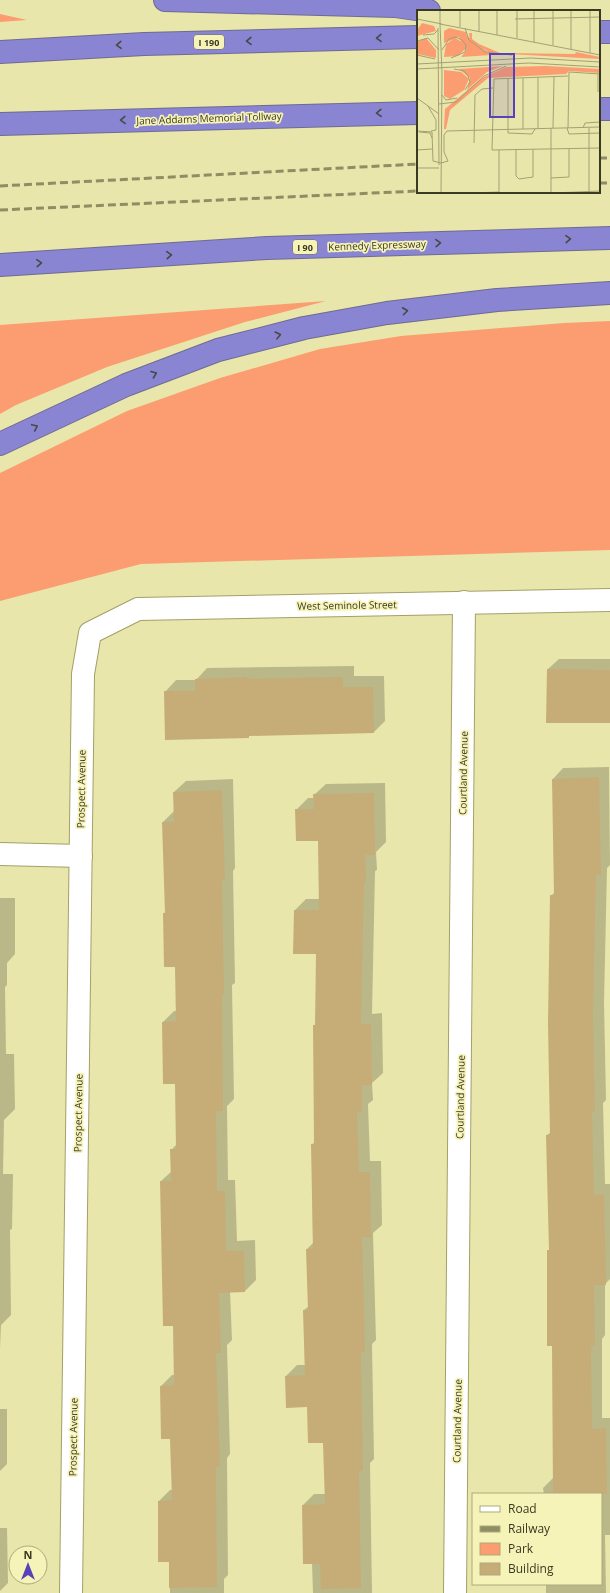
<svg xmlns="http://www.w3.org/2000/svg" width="610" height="1593" font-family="'Open Sans',sans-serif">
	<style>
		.green { fill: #fb9d71 }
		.shadow { fill: #0003 }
		.building { fill: #c6ad78 }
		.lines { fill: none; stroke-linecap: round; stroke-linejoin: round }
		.minor-casing { stroke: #a3a068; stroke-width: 24 }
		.highway-casing { stroke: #6e6a94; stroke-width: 24 }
		.minor { stroke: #fff; stroke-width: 22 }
		.highway { stroke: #8a85d2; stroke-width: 22 }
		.rail { stroke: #8f8d64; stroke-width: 3; stroke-dasharray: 8 4; stroke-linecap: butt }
		.oneway { stroke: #4a4844 }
		.labels { text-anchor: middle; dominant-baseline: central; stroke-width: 3.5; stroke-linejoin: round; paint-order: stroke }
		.shield { fill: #f6f3b8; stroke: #72714e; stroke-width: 1 }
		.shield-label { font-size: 9px; font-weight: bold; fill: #3a3921 }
		.street-label { font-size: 10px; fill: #3a3921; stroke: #f6f3b8 }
		.inset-road { fill: none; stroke: #a3a174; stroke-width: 1 }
		.view { fill: #5842ba; fill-opacity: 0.15; stroke: #5842ba; stroke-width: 2 }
		.inset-edge { fill: none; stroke: #3a3921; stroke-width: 2 }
	</style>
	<rect width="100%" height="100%" fill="#e9e6ab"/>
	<!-- green -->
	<g class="green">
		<path d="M0,14L27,20L0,22Z"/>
		<path d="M326,301L245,322L107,367L16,405L0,414V325Z"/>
		<path d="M610,321V550L141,564L0,601V473L127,411L220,378L320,349L401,336L564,323Z"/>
	</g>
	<!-- shadow -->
	<g class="shadow">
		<path d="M559,659H610V722L548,669Z"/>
		<path d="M354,666V676H384L385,721L374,732L250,735L248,737L165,692L176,680H196L207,668Z"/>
		<path d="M609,767L610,865L607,868L604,1002L606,1100L603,1103L605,1184H610V1279L605,1284V1335L602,1339V1418H610V1535H605L606,1593H546V1584H601V1494H544L543,1488L554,1477L553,1345L548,1251L550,1249L547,1135L551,1132V896L555,892L553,779L563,768Z"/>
		<path d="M233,779L235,868L233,871L235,983L232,985L234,1099L227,1106L228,1180H235L237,1241L255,1240L256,1280L245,1291H230L232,1340L227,1345L230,1454L227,1458L228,1575L224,1579V1593H170V1561L159,1501L170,1490H173L171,1438L161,1386L172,1375H175L174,1325L161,1181L172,1171L171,1150L177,1144L176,1083L163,1022L174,1011H177L176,966L164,913L166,912L163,822L174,811V792L186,781Z"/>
		<path d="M385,783L386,842L376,852L377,870L375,871L372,1014L382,1013L383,1073L372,1083L373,1100L368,1104L370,1161H381L382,1225L373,1233L376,1340L372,1344L374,1459L370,1463L372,1593H313L312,1563L303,1505L314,1494H326L324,1442L308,1406L286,1376L297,1365H305L304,1310L309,1306L307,1249L313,1243L312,1145L315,1141L314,1026L316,1023L317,953L295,910L306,899H320L319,840L296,810L308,798H315L314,795L326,784Z"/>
		<path d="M0,898H15V954L7,963V985L5,987L6,1054H14L15,1109L4,1120L3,1174H13L12,1229L10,1230L11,1315L1,1325L0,1349Z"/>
		<path d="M0,1409H7V1464L0,1471Z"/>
		<path d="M0,1528H7L8,1583L0,1591Z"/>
	</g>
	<!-- building -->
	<g class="building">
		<path d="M547,669L610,670V723H546Z"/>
		<path d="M247,677V679L343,677V687H373L374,733L249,736V738L165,740L164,691H195V679Z"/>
		<path d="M599,777L601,875H596L593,1014L595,1112H592L594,1195L604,1194L606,1285H594L595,1346H591L592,1429L606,1428L607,1494H553L552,1346H547V1250H549L546,1135H550L548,1023L550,895H554L552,779Z"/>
		<path d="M222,790L225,880H222L224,995H222L223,1111H216L217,1191H225L226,1251H244L245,1292L219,1293L221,1353H216L220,1466L216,1467L217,1587L169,1588V1562H158V1501L172,1500L170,1439H161L160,1386L174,1385L173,1326H163L160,1181H171L170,1149H176L175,1084H163L162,1022L176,1021L175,967H164L163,913H165L162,822H174L173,792Z"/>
		<path d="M374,793L375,855H365L366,882H364L361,1024H371L372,1085H362V1112H357L359,1172H370L371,1237H362L365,1352H361L363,1471H359L361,1588L321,1589L320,1564H303L302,1505L325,1504L323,1443H308L307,1407L286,1408L285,1376L305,1375L303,1310H308L306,1249H313L311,1144H314L313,1025H315L316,954H293L294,910H319L318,841H296L295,809H314L313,794Z"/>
	</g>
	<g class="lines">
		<!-- minor casing -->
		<g class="minor-casing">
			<g id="minor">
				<path d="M0,854L81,856"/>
				<path d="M71,1593L83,674L90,633L138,609L610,600"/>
				<path d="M455,1593L464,602"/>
			</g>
		</g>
		<!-- highway casing -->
		<g class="highway-casing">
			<g id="highway">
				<path d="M165,0L395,6L429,11"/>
				<path d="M599,32H610"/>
				<path d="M0,52L144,44L418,37"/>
				<path d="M599,109H610"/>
				<path d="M0,124L418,113"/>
				<path d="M0,265L267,248L610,238"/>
				<path d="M0,444L126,385L218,350L304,328L387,313L497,300L610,293"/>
			</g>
		</g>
		<!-- minor -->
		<use href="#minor" class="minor"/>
		<!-- highway -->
		<use href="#highway" class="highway"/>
		<!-- rail -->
		<g class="rail">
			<path d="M599,158H610"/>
			<path d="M599,183H610"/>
			<path d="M0,186L418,164"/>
			<path d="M0,210L418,191"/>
		</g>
	</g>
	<!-- one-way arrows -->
	<defs><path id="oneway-chevron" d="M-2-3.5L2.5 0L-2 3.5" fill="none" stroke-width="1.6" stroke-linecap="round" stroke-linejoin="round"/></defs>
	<g class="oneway">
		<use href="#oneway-chevron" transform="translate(379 38) rotate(179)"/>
		<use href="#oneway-chevron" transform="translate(249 41) rotate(179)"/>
		<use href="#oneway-chevron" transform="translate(119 45) rotate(177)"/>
		<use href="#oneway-chevron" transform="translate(379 113) rotate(178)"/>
		<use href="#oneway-chevron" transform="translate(123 120) rotate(178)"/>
		<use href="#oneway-chevron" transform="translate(568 239) rotate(-2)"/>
		<use href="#oneway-chevron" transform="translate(438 243) rotate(-2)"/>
		<use href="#oneway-chevron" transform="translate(169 255) rotate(-4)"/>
		<use href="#oneway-chevron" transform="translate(39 263) rotate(-4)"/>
		<use href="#oneway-chevron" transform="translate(405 311) rotate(-7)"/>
		<use href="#oneway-chevron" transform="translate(278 335) rotate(-14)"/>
		<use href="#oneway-chevron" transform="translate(154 374) rotate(-21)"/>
		<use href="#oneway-chevron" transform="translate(35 427) rotate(-25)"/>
	</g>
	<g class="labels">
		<!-- shield labels -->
		<g class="shield">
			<rect x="194" y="35" width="30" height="14" rx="3"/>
			<rect x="293" y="240" width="24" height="14" rx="3"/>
		</g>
		<g class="shield-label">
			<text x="209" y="42">I 190</text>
			<text x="305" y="247">I 90</text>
		</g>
		<!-- street labels -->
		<g class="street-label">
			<text transform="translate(209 118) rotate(-2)">Jane Addams Memorial Tollway</text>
			<text transform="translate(377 245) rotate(-2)">Kennedy Expressway</text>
			<text transform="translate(347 605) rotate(-1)">West Seminole Street</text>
			<text transform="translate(463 773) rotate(-89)">Courtland Avenue</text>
			<text transform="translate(81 789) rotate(-89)">Prospect Avenue</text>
			<text transform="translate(460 1097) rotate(-89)">Courtland Avenue</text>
			<text transform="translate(78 1113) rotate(-89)">Prospect Avenue</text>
			<text transform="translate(457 1421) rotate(-89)">Courtland Avenue</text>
			<text transform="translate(73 1437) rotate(-89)">Prospect Avenue</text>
		</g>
	</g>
	<!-- overview -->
	<g transform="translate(417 10)">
		<rect width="183" height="183" fill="#e9e6ab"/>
		<path d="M5,13L17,16L19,21L0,26V20ZM32,18L49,22L50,26L74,45L44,47L49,41L42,27L27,33V21ZM52,23H55V29L62,34L83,43L158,44L159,42L183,47V49L73,43L53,30ZM9,28L19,40V48L0,44V32ZM38,28L47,33L48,39L41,46L27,47L29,34ZM86,56L70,62L50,80L53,68L42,59ZM129,56L183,59V63L152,61L149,64L71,68L33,100L29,119H27L28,99L65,68L89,57ZM27,60L44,62L52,69L47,80L33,89L27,86Z" fill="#fb9d71"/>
		<path class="inset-road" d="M0,9L25,14M98,9L183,7M23,13V0M23,14L25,63L24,183M23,14L183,45M43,17V0M21,18L22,155M48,18L52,30L68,42L95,45M62,22V0M6,25L17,24L21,20M80,25V0M100,28V0M0,31L11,28L22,40M117,32V0M136,35V0M154,39V0M25,40L32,29L38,27L45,30L49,35L48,42L34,48M173,43V0M0,45L18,49M0,54L114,48L183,52M0,59L112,53L183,57M37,59L47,61L51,66L53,72L48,80M151,66L77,69L75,140L183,138M91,68V123L115,124L118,119M181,82V64M25,85L29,90L40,88M0,88L22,104M22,94L39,92L67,66L89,56M11,96L19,110V120L14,121M134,118V183M136,118L137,67M150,118L152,124L183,123M151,118L152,62L183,64M166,118L168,113L183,112M106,119V68M121,119V67M0,121L15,122L16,151L24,153L31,151L27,142V125L30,121L183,117M2,122L13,123L15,128M57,133L58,85L65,79L76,78M99,139V166L102,169L116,167V139M0,140L15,139M0,158H22M134,168L152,167V138M54,183L82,182M82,183V140M136,183L183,181M172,183V118"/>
		<path class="view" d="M73,44H97V107H73Z"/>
		<rect width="183" height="183" class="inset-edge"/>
	</g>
	<!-- legend -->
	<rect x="472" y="1493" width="130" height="92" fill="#f6f3b8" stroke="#aba97c"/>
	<rect x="480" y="1506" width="20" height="6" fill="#ffffff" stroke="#aba97c"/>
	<text x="508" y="1513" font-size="12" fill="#3a3921">Road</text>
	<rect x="480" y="1526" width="20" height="6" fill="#8f8d64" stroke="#aba97c"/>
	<text x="508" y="1533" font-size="12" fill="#3a3921">Railway</text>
	<rect x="480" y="1543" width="20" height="12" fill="#fb9d71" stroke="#aba97c"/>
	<text x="508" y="1553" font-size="12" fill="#3a3921">Park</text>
	<rect x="480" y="1563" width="20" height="12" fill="#c6ad78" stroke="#aba97c"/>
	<text x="508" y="1573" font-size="12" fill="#3a3921">Building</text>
	<!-- north arrow -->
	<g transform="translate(28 1565)"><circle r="19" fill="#f6f3b8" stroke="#aba97c"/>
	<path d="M0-3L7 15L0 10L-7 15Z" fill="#5842ba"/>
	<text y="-6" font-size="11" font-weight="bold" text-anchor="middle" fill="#3a3921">N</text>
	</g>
</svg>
